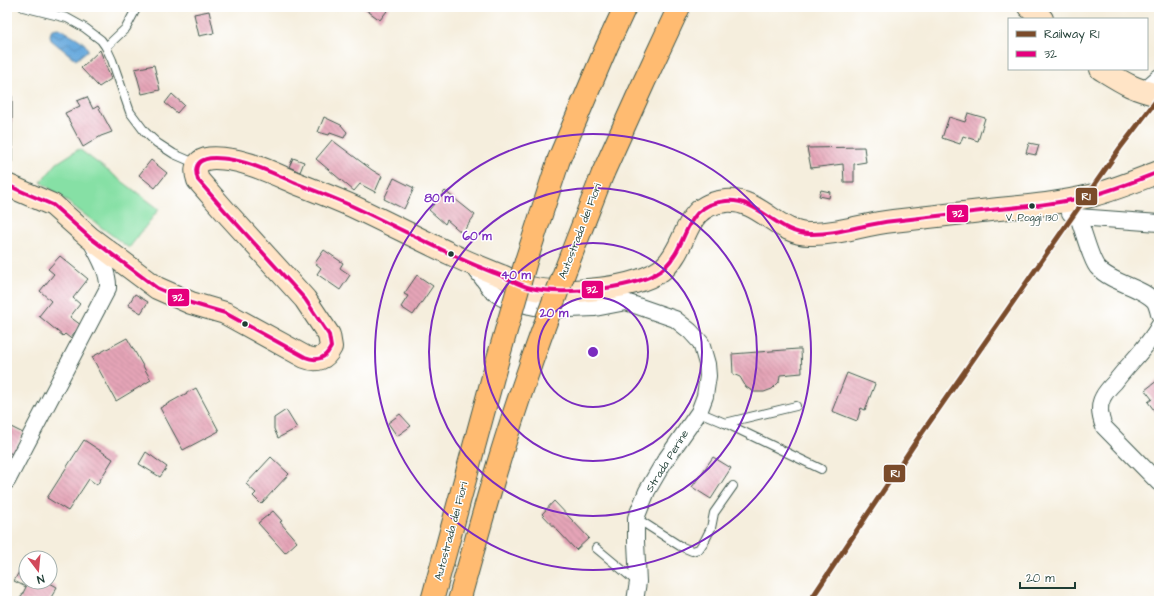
<svg xmlns="http://www.w3.org/2000/svg" width="1166" height="608" font-family="'Architects Daughter',sans-serif">
	<style>
		.pitch { fill: #86e0a5; stroke: #528e6c }
		.water { fill: url(#water-waves); stroke: #457489 }
		.building { fill: url(#building-back-hatch) }
		.lines { fill: none; stroke-linecap: round; stroke-linejoin: round }
		.lane-casing { stroke: #3f584d; stroke-width: 10 }
		.street-casing { stroke: #3f584d; stroke-width: 18 }
		.secondary-casing { stroke: #3f584d; stroke-width: 24 }
		.highway-casing { stroke: #3f584d; stroke-width: 24 }
		.lane { stroke: #fff; stroke-width: 8 }
		.street { stroke: #fff; stroke-width: 16 }
		.secondary { stroke: #ffe4c6; stroke-width: 22 }
		.highway { stroke: #ffbb71; stroke-width: 22 }
		.highway-bridge-casing { stroke: #3f584d; stroke-width: 24; stroke-linecap: butt }
		.highway-bridge { stroke: #ffbb71; stroke-width: 22 }
		.bus-1-casing { stroke: #fff; stroke-width: 7 }
		.bus-1 { stroke: #e5007d; stroke-width: 4 }
		.rail-1-casing { stroke: #fff; stroke-width: 8 }
		.rail-1 { stroke: #7a4b2a; stroke-width: 5 }
		.ring { fill: none; stroke: #7b2cbf; stroke-width: 2 }
		.bus-dot { fill: #1f3d34; stroke: #fff; stroke-width: 1.5 }
		.labels { text-anchor: middle; dominant-baseline: central; stroke-width: 3; stroke-linejoin: round; paint-order: stroke }
		.bus-label { font-size: 10px; fill: #1f3d34; stroke: #fff }
		.street-label { font-size: 11px; fill: #1f3d34; stroke: #fff }
		.centre { fill: #7b2cbf; stroke: #fff; stroke-width: 2 }
		.ring-label { font-size: 12px; text-anchor: middle; font-weight: bold; fill: #7b2cbf; stroke: #fff; stroke-width: 3; stroke-linejoin: round; paint-order: stroke }
		.line-badge { stroke: #fff; stroke-width: 1.5 }
		.badge-label { font-size: 11px; text-anchor: middle; font-weight: bold; fill: #fff }
	</style>
	<defs>
		<pattern id="water-waves" width="16" height="10" patternUnits="userSpaceOnUse"><rect width="16" height="10" fill="#6babde"/><path d="M0 5q4-4 8 0t8 0" fill="none" stroke="#578cb5"/></pattern>
		<pattern id="building-back-hatch" width="6" height="6" patternUnits="userSpaceOnUse"><rect width="6" height="6" fill="#e5a4b7"/><path d="M-1 5l2 2M0 0l6 6M5-1l2 2" fill="none" stroke="#b98796"/></pattern>
	</defs>
	<rect width="100%" height="100%" fill="#fff"/>
	<filter id="ink" filterUnits="userSpaceOnUse"><feTurbulence type="fractalNoise" baseFrequency=".025" numOctaves="2"/><feDisplacementMap in="SourceGraphic" scale="8" xChannelSelector="R" yChannelSelector="G"/><feConvolveMatrix kernelMatrix="1 2 1 2 8 2 1 2 1" color-interpolation-filters="sRGB"/></filter>
	<filter id="wash" filterUnits="userSpaceOnUse"><feTurbulence type="fractalNoise" baseFrequency=".012" numOctaves="4" result="noise"/><feDisplacementMap in="SourceGraphic" scale="16" xChannelSelector="R" yChannelSelector="G"/><feGaussianBlur stdDeviation="0.9" result="paint"/><feColorMatrix in="noise" values="0 0 0 0 0 0 0 0 0 0 0 0 0 0 0 0 0 1.4 0 .05"/><feComposite in="paint" operator="in"/></filter>
	<g filter="url(#wash)">
		<rect width="100%" height="100%" fill="#f5eedd"/>
		<!-- pitch -->
		<path class="pitch" d="M79,149L159,209L129,248L41,182L57,163Z"/>
		<!-- water -->
		<path class="water" d="M58,28C67,33 86,40 88,50L76,60L51,40L50,35L52,29Z"/>
		<g id="blocks">
			<!-- building -->
			<g class="building">
				<path d="M362,7H390L380,20Z"/>
				<path d="M209,11L214,33L199,36L194,14Z"/>
				<path d="M100,50L111,79L99,87L81,68Z"/>
				<path d="M154,65L160,90L142,94L135,69Z"/>
				<path d="M172,94L184,105L177,113L165,103Z"/>
				<path d="M12,96V162H7V97Z"/>
				<path d="M87,97L93,109L98,106L112,132L101,136L83,147L65,113L80,106L77,101Z"/>
				<path d="M968,113L985,118L978,141L963,136L960,144L942,138L949,117L965,122Z"/>
				<path d="M324,117L341,125L347,132L344,138L330,133L329,135L318,132Z"/>
				<path d="M332,140L372,170L382,176L375,192L360,184L354,191L316,159Z"/>
				<path d="M1029,143L1039,145L1036,155L1026,153Z"/>
				<path d="M864,147L866,162L854,164V182H844L843,164L811,168L807,148Z"/>
				<path d="M293,158L304,162L300,172L289,167Z"/>
				<path d="M151,160L167,173L155,188L139,175Z"/>
				<path d="M394,178L414,188L404,209L384,199Z"/>
				<path d="M821,190L830,192L829,198L819,196Z"/>
				<path d="M445,191L475,215L462,233L447,220L445,224L429,210Z"/>
				<path d="M324,250L343,263L340,268L350,275L340,290L317,274L321,268L315,263Z"/>
				<path d="M60,256L88,279L73,298L80,304L70,317L81,325L70,338L65,334L63,336L39,316L51,301L40,291L54,274L48,269Z"/>
				<path d="M417,275L433,286L413,315L401,307L408,296L404,294Z"/>
				<path d="M135,294L148,302L141,313L128,305Z"/>
				<path d="M127,338L151,380L116,401L92,357Z"/>
				<path d="M798,349H801L802,373L780,375L779,382L772,389L764,392H754L746,387L740,377L733,374L732,354Z"/>
				<path d="M847,373L875,384L865,410L861,408L857,421L832,411Z"/>
				<path d="M1158,380L1159,382V417L1148,402L1152,399L1145,390Z"/>
				<path d="M196,388L219,431L183,450L160,408Z"/>
				<path d="M286,410L297,428L278,438L274,429V418Z"/>
				<path d="M400,414L411,426L397,436L388,423Z"/>
				<path d="M9,426L23,433L12,454L7,451V430Z"/>
				<path d="M84,440L113,459L97,485L89,479L68,511L47,498Z"/>
				<path d="M146,452L167,467L160,477L139,464Z"/>
				<path d="M271,457L289,474L261,504L253,496L256,493L246,484Z"/>
				<path d="M713,457L731,468L711,499L692,487Z"/>
				<path d="M554,501L589,538L576,550L542,514Z"/>
				<path d="M273,511L282,521L280,522L297,542L285,553L258,523Z"/>
				<path d="M21,568L26,570V582H48L57,587L49,601H19L26,587L14,581Z"/>
			</g>
		</g>
	</g>
	<g filter="url(#ink)">
		<use href="#blocks" fill-opacity="0" stroke="#3f584d" stroke-width="1"/>
		<g class="lines">
			<!-- lane casing -->
			<g class="lane-casing">
				<g id="lane">
					<path d="M23,7L67,18L85,28L101,40L106,47L112,60L130,112L145,132L157,143L174,154L197,164"/>
					<path d="M106,47L126,28L137,7"/>
					<path d="M699,412L725,423L821,469"/>
					<path d="M725,423L796,406"/>
					<path d="M636,518L680,546L692,551L699,549L705,540L711,528L714,513L733,486"/>
					<path d="M596,548L637,582"/>
				</g>
			</g>
			<!-- street casing -->
			<g class="street-casing">
				<g id="street">
					<path d="M1142,92L1159,77"/>
					<path d="M1070,213L1078,217L1159,223"/>
					<path d="M1078,217C1083,229 1090,258 1097,267C1112,284 1144,287 1155,302C1157,306 1158,310 1159,314"/>
					<path d="M471,263L492,291L502,298L530,306L544,309H569L595,308L626,302L675,319L690,331L701,343L707,364L708,376L705,396L699,412L664,462L647,491L636,518V542L638,582L635,601"/>
					<path d="M1159,326C1148,347 1129,363 1115,382C1111,386 1106,391 1103,397C1098,406 1100,417 1104,427L1159,483"/>
					<path d="M7,481L108,288C109,271 97,254 90,239"/>
				</g>
			</g>
			<!-- secondary casing -->
			<g class="secondary-casing">
				<g id="secondary">
					<path d="M1029,7L1042,19"/>
					<path d="M1101,69C1122,82 1134,90 1159,95"/>
					<path d="M7,185L53,205L89,237L157,288L191,303L225,313L305,357C317,362 325,359 331,347L329,335L305,299L225,211L198,180C189,154 216,157 233,160C255,164 277,175 298,184C316,191 334,198 352,206C386,222 419,239 453,255C468,263 485,269 502,276C511,280 521,286 531,288C562,296 642,289 665,267C690,243 682,205 726,201C759,198 778,234 809,234C837,235 864,224 893,221C928,217 963,213 999,209C1031,206 1062,203 1094,195C1116,189 1138,180 1159,172"/>
				</g>
			</g>
			<!-- highway casing -->
			<g class="highway-casing">
				<g id="highway">
					<path d="M559,159L607,46L625,7"/>
					<path d="M603,173L644,82L679,7"/>
				</g>
			</g>
			<!-- lane -->
			<use href="#lane" class="lane"/>
			<!-- street -->
			<use href="#street" class="street"/>
			<!-- secondary -->
			<use href="#secondary" class="secondary"/>
			<!-- highway -->
			<use href="#highway" class="highway"/>
			<!-- highway-bridge casing -->
			<g class="highway-bridge-casing">
				<g id="highway-bridge">
					<path d="M432,601L497,362L526,261L559,159"/>
					<path d="M459,601C480,525 501,449 527,375C550,307 577,240 603,173"/>
				</g>
			</g>
			<!-- highway-bridge -->
			<use href="#highway-bridge" class="highway-bridge"/>
			<!-- bus-1 casing -->
			<g class="bus-1-casing">
				<path id="bus-1" d="M7,185L53,205L89,237L157,288L191,303L225,313L305,357C317,362 325,359 331,347L329,335L305,299L225,211L198,180C189,154 216,157 233,160C255,164 277,175 298,184C316,191 334,198 352,206C386,222 419,239 453,255C468,263 485,269 502,276C511,280 521,286 531,288C562,296 642,289 665,267C690,243 682,205 726,201C759,198 778,234 809,234C837,235 864,224 893,221C928,217 963,213 999,209C1031,206 1062,203 1094,195C1116,189 1138,180 1159,172"/>
			</g>
			<!-- bus-1 -->
			<use href="#bus-1" class="bus-1"/>
			<!-- rail-1 casing -->
			<g class="rail-1-casing">
				<path id="rail-1" d="M810,601L917,440L1120,148L1159,97"/>
			</g>
			<!-- rail-1 -->
			<use href="#rail-1" class="rail-1"/>
		</g>
	</g>
	<!-- distance rings -->
	<g class="ring">
		<circle cx="593" cy="352" r="55"/>
		<circle cx="593" cy="352" r="109"/>
		<circle cx="593" cy="352" r="164"/>
		<circle cx="593" cy="352" r="218"/>
	</g>
	<!-- markers -->
	<g class="bus-dot">
		<circle cx="1032" cy="206" r="3.5"/>
		<circle cx="451" cy="254" r="3.5"/>
		<circle cx="245" cy="324" r="3.5"/>
	</g>
	<g class="labels">
		<!-- bus labels -->
		<g class="bus-label">
			<text x="1032" y="218">V. Poggi 130</text>
		</g>
		<!-- street labels -->
		<g class="street-label">
			<text transform="translate(580 231) rotate(-69)">Autostrada dei Fiori</text>
			<text transform="translate(667 461) rotate(-58)">Strada Perine</text>
			<text transform="translate(451 531) rotate(-75)">Autostrada dei Fiori</text>
		</g>
	</g>
	<circle cx="593" cy="352" r="6" class="centre"/>
	<g class="ring-label">
		<text x="439" y="202">80 m</text>
		<text x="477" y="240">60 m</text>
		<text x="516" y="279">40 m</text>
		<text x="554" y="317">20 m</text>
	</g>
	<g class="line-badge">
		<rect x="1075" y="187" width="23" height="19" rx="4" fill="#7a4b2a"/>
		<rect x="946" y="204" width="23" height="19" rx="4" fill="#e5007d"/>
		<rect x="581" y="280" width="23" height="19" rx="4" fill="#e5007d"/>
		<rect x="167" y="288" width="23" height="19" rx="4" fill="#e5007d"/>
		<rect x="883" y="464" width="23" height="19" rx="4" fill="#7a4b2a"/>
	</g>
	<g class="badge-label">
		<text x="1086" y="200">R1</text>
		<text x="958" y="217">32</text>
		<text x="592" y="293">32</text>
		<text x="178" y="301">32</text>
		<text x="895" y="477">R1</text>
	</g>
	<!-- margin -->
	<rect width="1166" height="608" fill="none" stroke="#fff" stroke-width="24"/>
	<!-- legend -->
	<rect x="1008" y="18" width="140" height="52" fill="#ffffff" stroke="#a5b1ae"/>
	<rect x="1016" y="31" width="20" height="6" fill="#7a4b2a" stroke="#a5b1ae"/>
	<text x="1044" y="38" font-size="12" fill="#1f3d34">Railway R1</text>
	<rect x="1016" y="51" width="20" height="6" fill="#e5007d" stroke="#a5b1ae"/>
	<text x="1044" y="58" font-size="12" fill="#1f3d34">32</text>
	<!-- north arrow -->
	<g transform="translate(38 570) rotate(164)"><circle r="19" fill="#ffffff" stroke="#a5b1ae"/>
	<path d="M0-3L7 15L0 10L-7 15Z" fill="#d1495b"/>
	<text y="-6" font-size="11" font-weight="bold" text-anchor="middle" fill="#1f3d34">N</text>
	</g>
	<!-- scale -->
	<path d="M1020 582v6h55v-6" fill="none" stroke="#1f3d34" stroke-width="2"/>
	<text x="1026" y="582" font-size="12" fill="#1f3d34" stroke="#ffffff" stroke-width="3" paint-order="stroke">20 m</text>
</svg>
